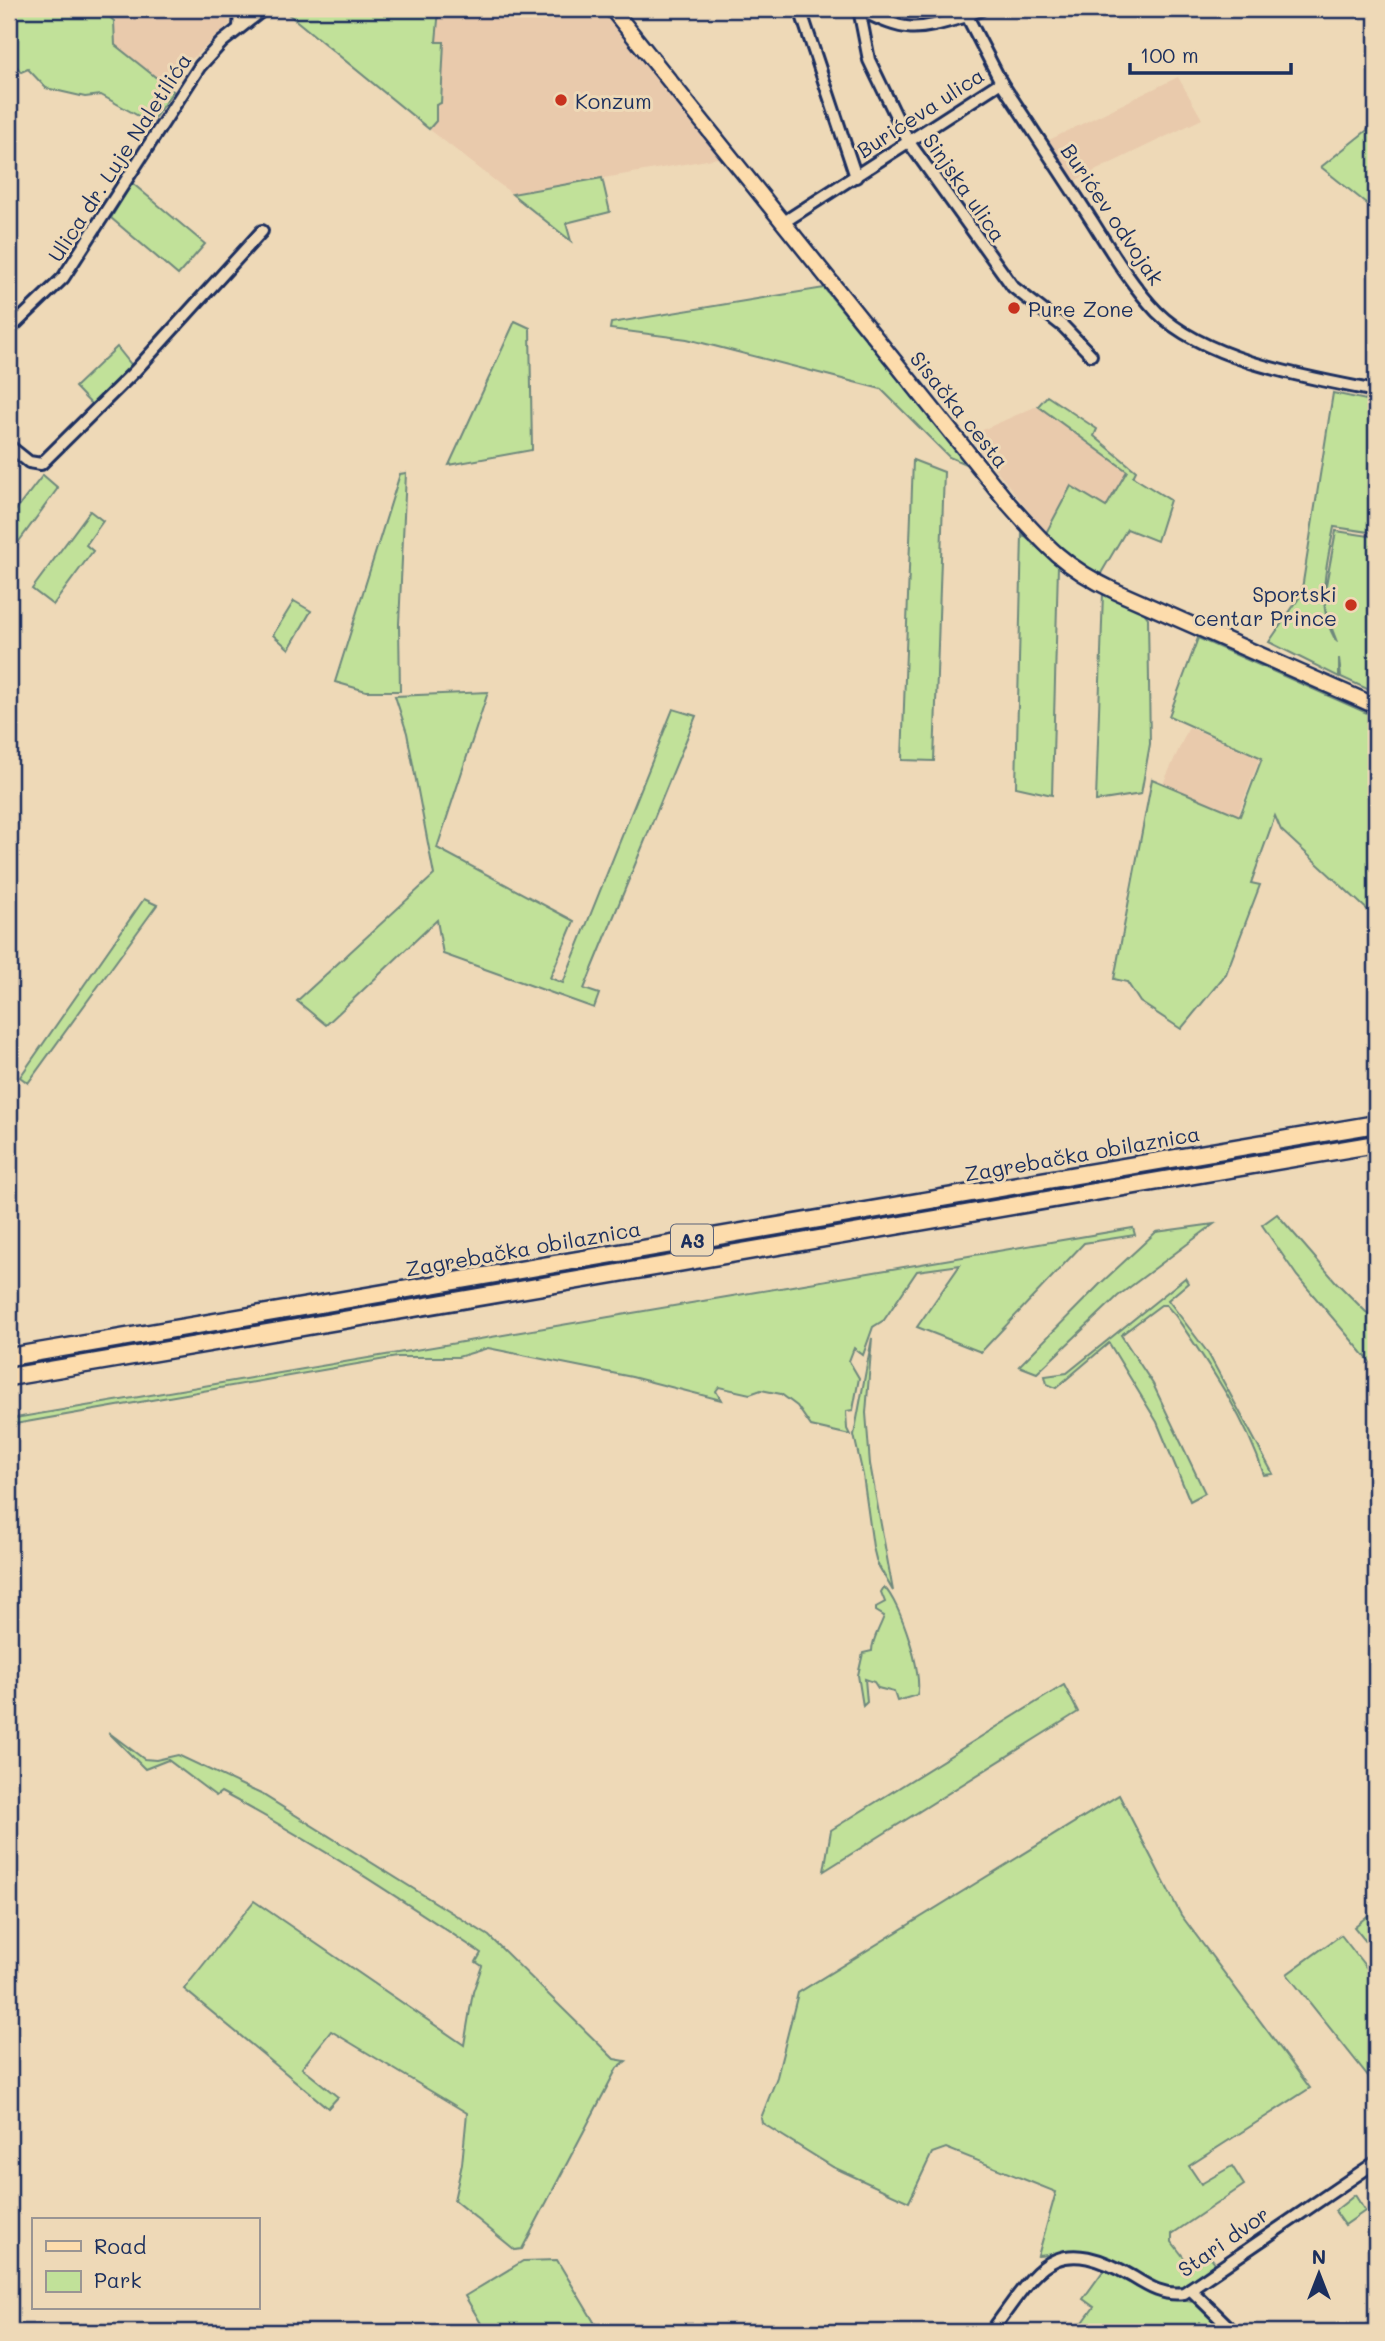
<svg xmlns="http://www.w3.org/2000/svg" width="1385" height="2341" font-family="Mali,sans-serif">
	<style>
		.built { fill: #e9caac }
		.green { fill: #c1e199; stroke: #6e887c; stroke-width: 2 }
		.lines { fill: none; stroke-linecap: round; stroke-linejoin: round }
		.minor-casing { stroke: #1b2f5e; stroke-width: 16 }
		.major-casing { stroke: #1b2f5e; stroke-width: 19 }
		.highway-casing { stroke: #1b2f5e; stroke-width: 21 }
		.minor { stroke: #eed9b7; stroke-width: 10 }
		.major { stroke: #fddcac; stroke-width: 14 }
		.highway { stroke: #fddcac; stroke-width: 16 }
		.poi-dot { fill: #c8321e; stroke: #eed9b7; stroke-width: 2.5 }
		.labels { text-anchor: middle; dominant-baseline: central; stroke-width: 6; stroke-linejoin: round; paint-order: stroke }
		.shield { fill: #eed9b7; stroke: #5a6279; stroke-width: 2 }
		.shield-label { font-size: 19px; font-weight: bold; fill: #1b2f5e }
		.poi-label { font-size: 21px; fill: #1b2f5e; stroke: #eed9b7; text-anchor: start }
		.street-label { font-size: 21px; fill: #1b2f5e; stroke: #eed9b7 }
	</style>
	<rect width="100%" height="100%" fill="#eed9b7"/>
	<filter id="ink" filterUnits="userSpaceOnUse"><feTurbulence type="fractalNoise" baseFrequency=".0143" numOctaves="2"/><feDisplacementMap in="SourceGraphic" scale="14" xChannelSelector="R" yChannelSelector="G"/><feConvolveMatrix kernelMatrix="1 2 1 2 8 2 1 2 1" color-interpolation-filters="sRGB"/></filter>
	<g filter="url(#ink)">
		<!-- built -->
		<g class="built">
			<path d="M119,9H218L231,23L180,70L170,88L115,45L114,21Z"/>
			<path d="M439,9H612L730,156L512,194L429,129L436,121L444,42L436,43Z"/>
			<path d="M1178,77L1202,119L1072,182L1047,141Z"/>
			<path d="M1037,406L1127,470L1106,507L1071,486L1046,533L969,436Z"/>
			<path d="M1189,727L1260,758L1237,817L1162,786Z"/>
		</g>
		<!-- green -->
		<g class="green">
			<path d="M9,9H101L114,21L115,45L173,91L151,123L101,95L85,97L46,88L28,69L21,72L9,58Z"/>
			<path d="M282,9H439L436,42H444L441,103L436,105V121L429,129Z"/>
			<path d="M1376,123V211L1321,167Z"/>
			<path d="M602,178L610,212L566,223L571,241L512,194Z"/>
			<path d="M132,183L205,244L178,275L111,218Z"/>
			<path d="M824,288L968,465L949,457L881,389L687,339L610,329L611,323Z"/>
			<path d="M515,321L530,328L532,450L449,465Z"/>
			<path d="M117,347L133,367L93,406L75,387Z"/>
			<path d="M1333,393L1376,402V533L1334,527C1327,565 1314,607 1337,642L1326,613L1324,596L1336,531L1376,537V693L1341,677L1339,658V677L1269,642L1301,595Z"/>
			<path d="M1047,396L1097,429L1094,436L1136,471L1133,477L1170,500L1157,541L1127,529L1100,575L1079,564L1046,533L1071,486L1106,507L1127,471L1038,406Z"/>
			<path d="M913,460L944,472L934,761L902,760Z"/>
			<path d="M406,473L399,624L400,691H366L335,682L400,474Z"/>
			<path d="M43,475L58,488L9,555V519Z"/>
			<path d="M90,511L103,521L86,545L93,551L53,605L32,589Z"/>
			<path d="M1022,534L1058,566L1052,795L1016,787Z"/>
			<path d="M1103,593L1142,610L1148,618L1150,744L1141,794L1096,801Z"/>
			<path d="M294,601L311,611L289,649L273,635Z"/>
			<path d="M1198,638L1376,717V907L1373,915L1281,830L1275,816L1251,883L1260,885L1226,974L1181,1029L1140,1002L1127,982L1114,979L1152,779L1240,816L1262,758L1169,716Z"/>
			<path d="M488,692L437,848L574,921L550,978L563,983L673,709L696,716L584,989L599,994L594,1008L443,954L437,920L326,1025L297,1001L434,875L407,733L395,696Z"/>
			<path d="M144,899L157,905L28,1083L20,1077Z"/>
			<path d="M1277,1214L1336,1282L1376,1322V1369L1297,1276L1262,1225Z"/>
			<path d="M1214,1224L1118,1296L1037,1373L1019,1366L1100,1284L1156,1232Z"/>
			<path d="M1133,1228L1135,1235L1084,1243L981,1352L917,1327L960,1265L917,1271L884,1320L873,1327L863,1355L854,1348L849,1361L859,1378L853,1410L846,1411L847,1429L850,1435L811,1426L797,1406L781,1394L761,1390L750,1394L719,1387L716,1391L721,1400L632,1377L488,1348L458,1357H397L9,1425V1419Z"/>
			<path d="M1185,1278L1188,1283L1168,1300L1208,1353L1273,1474L1264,1475C1245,1416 1209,1365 1175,1315L1166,1305H1161L1121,1335L1153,1384L1205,1493L1190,1501L1157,1422L1109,1343L1056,1388L1047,1384L1045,1376L1067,1373Z"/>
			<path d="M872,1338L866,1413L870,1464L893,1591L877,1563L873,1547L863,1475L854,1435Z"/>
			<path d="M884,1587C900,1602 924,1675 917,1695L897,1701L894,1692L878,1688L874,1682L865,1679L867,1702L863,1706L858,1675L863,1653L872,1651C872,1639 880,1628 884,1616L876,1611V1607L885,1602L881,1592Z"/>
			<path d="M1064,1685L1078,1712L824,1871L831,1830Z"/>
			<path d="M108,1732L144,1759L156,1760L178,1755L263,1795L489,1936L614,2059L626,2061L617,2068L522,2249L515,2250L454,2200L462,2164L467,2113L331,2031L302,2068L338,2097L328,2108L184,1989L254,1901L464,2045L473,1992L482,1966L476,1962L481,1953C396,1896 311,1840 221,1792L216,1796L168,1760L145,1769Z"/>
			<path d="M1119,1795L1181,1915L1310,2088L1189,2166L1201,2184L1232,2166L1244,2185L1172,2234V2242L1188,2263L1207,2252L1215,2263L1179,2289C1145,2285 1121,2258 1087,2252C1070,2249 1054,2255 1038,2256L1056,2192L946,2148L932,2153L909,2202L833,2167L762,2123L761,2118L777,2077L798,1993Z"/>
			<path d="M1376,1909V1945L1372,1949L1354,1927Z"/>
			<path d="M1341,1935L1376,1980V2086L1287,1974Z"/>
			<path d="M1355,2195L1365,2211L1345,2225L1335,2211Z"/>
			<path d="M557,2260L600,2332H486L465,2296L523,2261Z"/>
			<path d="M1106,2267L1163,2297L1193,2302L1229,2332H1212L1199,2322L1190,2332H1076L1094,2307L1083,2299Z"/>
		</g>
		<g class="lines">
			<!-- minor casing -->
			<g class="minor-casing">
				<g id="minor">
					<path d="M800,9L856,177"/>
					<path d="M859,9L869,60L908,141L1013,287L1064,327L1091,355"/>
					<path d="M859,9C908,34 915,31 967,16"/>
					<path d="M239,28L240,9"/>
					<path d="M1001,82C1031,128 1062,174 1092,221C1111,251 1132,286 1157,312C1206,361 1310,378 1376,391"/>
					<path d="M784,222L1001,82L967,16L982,9"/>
					<path d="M9,330L63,278L200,66L222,42L264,9"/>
					<path d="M9,446L29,462L41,464L135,371L262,231"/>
					<path d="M1190,2289L1234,2332"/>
					<path d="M991,2332C1037,2271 1051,2229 1133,2277C1149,2287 1164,2296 1184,2293L1376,2162"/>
				</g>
			</g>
			<!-- major casing -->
			<g class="major-casing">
				<path id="major" d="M612,9L1008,503C1045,545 1064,567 1115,591L1376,706"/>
			</g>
			<!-- highway casing -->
			<g class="highway-casing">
				<g id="highway">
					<path d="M9,1357L1376,1124"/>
					<path d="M9,1377L1376,1144"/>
				</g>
			</g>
			<!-- minor -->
			<use href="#minor" class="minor"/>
			<!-- major -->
			<use href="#major" class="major"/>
			<!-- highway -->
			<use href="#highway" class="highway"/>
		</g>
	</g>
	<!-- markers -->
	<g class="poi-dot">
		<circle cx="561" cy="100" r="7"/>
		<circle cx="1014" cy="308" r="7"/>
		<circle cx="1351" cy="605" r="7"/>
	</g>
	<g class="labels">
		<!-- shield labels -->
		<rect class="shield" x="671" y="1224.5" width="42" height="31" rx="5"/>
		<g class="shield-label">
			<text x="692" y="1240">A3</text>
		</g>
		<!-- poi labels -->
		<g class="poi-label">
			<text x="575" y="100">Konzum</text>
			<text x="1028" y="308">Pure Zone</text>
			<text x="1337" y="593" text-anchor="end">Sportski<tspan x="1337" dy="24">centar Prince</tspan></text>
		</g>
		<!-- street labels -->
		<g class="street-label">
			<text transform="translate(920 112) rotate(-33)">Burićeva ulica</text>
			<text transform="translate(119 157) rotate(-57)">Ulica dr. Luje Naletilića</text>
			<text transform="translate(965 187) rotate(55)">Sinjska ulica</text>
			<text transform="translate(1113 214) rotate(56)">Burićev odvojak</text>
			<text transform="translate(960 409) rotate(51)">Sisačka cesta</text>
			<text transform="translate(1082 1153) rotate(-10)">Zagrebačka obilaznica</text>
			<text transform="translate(523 1248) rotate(-10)">Zagrebačka obilaznica</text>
			<text transform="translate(1223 2241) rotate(-35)">Stari dvor</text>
		</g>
	</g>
	<!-- margin -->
	<rect width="1385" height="2341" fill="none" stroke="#eed9b7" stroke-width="35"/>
	<rect x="18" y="18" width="1350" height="2306" fill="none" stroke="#1b2f5e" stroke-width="2.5" filter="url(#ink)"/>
	<!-- legend -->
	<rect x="32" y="2218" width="228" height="91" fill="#eed9b7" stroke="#9a9593" stroke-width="2"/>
	<rect x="46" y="2241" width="35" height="10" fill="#fddcac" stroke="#9a9593" stroke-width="2"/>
	<text x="94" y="2254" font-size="21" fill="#1b2f5e">Road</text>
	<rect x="46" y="2271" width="35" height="21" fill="#c1e199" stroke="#9a9593" stroke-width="2"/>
	<text x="94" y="2288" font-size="21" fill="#1b2f5e">Park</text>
	<!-- north arrow -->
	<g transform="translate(1319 2274)" stroke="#eed9b7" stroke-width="5" paint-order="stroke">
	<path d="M0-5L12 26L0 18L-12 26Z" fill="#1b2f5e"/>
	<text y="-10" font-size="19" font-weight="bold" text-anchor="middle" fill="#1b2f5e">N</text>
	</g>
	<!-- scale -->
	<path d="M1130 63v10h161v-10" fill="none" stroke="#1b2f5e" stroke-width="3.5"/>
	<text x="1140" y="63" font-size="21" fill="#1b2f5e" stroke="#eed9b7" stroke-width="5" paint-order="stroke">100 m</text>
</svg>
